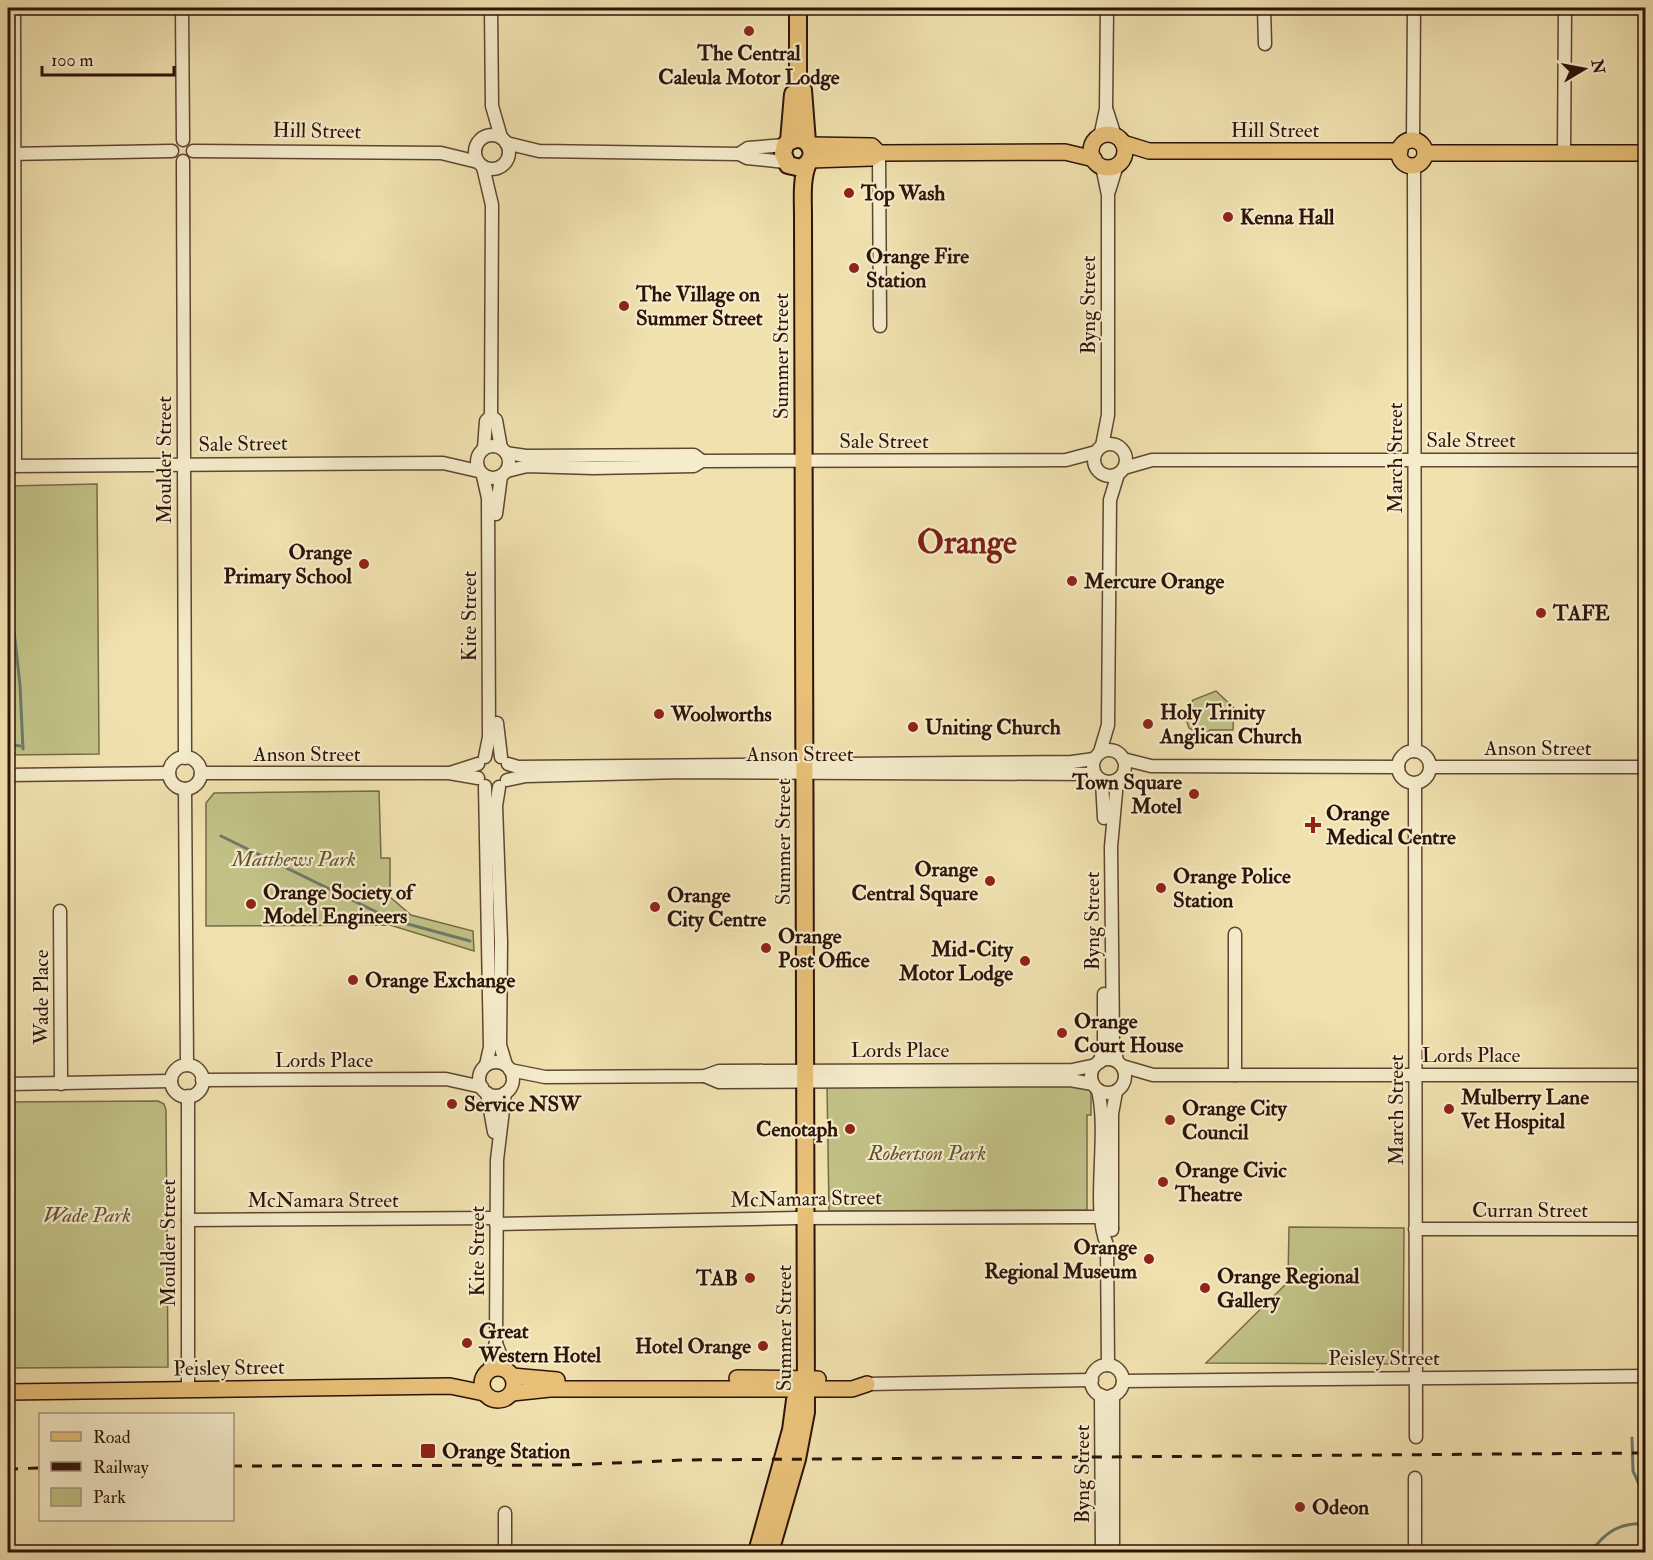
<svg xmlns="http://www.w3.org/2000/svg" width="1653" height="1560" font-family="'IM FELL Double Pica',serif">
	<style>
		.green { fill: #c1c186; stroke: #776a48; stroke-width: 1.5 }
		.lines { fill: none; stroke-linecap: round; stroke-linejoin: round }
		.stream { stroke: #6e7a6a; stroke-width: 3 }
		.minor-casing { stroke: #5e4632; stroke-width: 15 }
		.major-casing { stroke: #2d1309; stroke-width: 18 }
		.highway-casing { stroke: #2d1309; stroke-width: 20 }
		.minor { stroke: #f5eccb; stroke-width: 12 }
		.major { stroke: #e8c078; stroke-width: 15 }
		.highway { stroke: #e8c078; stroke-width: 16 }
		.rail { stroke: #2d1309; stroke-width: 3; stroke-dasharray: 10 10; stroke-linecap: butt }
		.poi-dot { fill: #8f2418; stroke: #f5eccb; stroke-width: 2 }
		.labels { text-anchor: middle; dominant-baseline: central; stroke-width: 4.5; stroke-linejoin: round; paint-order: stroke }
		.poi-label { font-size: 21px; font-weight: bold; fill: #2d1309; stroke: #f5eccb; text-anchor: start }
		.street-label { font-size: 21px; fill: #2d1309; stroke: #f5eccb }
		.park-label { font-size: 21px; font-style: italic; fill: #615035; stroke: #f5eccb }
		.town-label { font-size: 33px; font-weight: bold; fill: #7a1f14; stroke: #f5eccb }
	</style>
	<rect width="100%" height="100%" fill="#f0e1af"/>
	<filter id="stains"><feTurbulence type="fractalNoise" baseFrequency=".00333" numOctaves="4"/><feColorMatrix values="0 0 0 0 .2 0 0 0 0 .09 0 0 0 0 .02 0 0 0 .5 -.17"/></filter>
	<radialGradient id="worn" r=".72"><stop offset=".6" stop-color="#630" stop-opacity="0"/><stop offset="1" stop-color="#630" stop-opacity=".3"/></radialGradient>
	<!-- green -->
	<g class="green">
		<path d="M97,484L99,754L8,755V486Z"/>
		<path d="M1216,691L1234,708L1233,730H1210L1203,736L1189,728L1185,716L1193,700Z"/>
		<path d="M379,791L381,858H390V897L411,915L473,931L474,951L390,925L206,926V803L214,793Z"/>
		<path d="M827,1084L1084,1085L1091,1091V1115H1087V1210L829,1211Z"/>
		<path d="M158,1101L164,1104L166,1110L168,1367L8,1368V1102Z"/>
		<path d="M1289,1227L1404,1228L1403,1364L1206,1363L1288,1282Z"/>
	</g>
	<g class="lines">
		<!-- stream -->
		<g class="stream">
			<path d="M8,538L14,549L13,622L20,685L23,749"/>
			<path d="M8,744L20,746"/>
			<path d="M221,836L393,920L470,941"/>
			<path d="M1632,1438L1633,1471L1646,1499"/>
			<path d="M1591,1552C1605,1532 1620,1522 1646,1524"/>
		</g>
		<!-- minor casing -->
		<g class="minor-casing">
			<g id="minor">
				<path d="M14,8L15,466"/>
				<path d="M182,8L183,140"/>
				<path d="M491,8L492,106L501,137"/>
				<path d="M1264,8L1265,44"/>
				<path d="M1107,111L1115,136"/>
				<circle cx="492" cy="152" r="17"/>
				<path d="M1100,137L1106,109L1107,8"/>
				<path d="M1413,140L1414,8"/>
				<path d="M506,143L539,151L739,154L747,158L785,162"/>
				<path d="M193,151L441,153L478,162"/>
				<path d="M1564,152L1565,8"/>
				<path d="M879,153L880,326"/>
				<path d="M8,154L172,151"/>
				<path d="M739,154L748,148L785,145"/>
				<path d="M183,161L185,758"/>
				<path d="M1414,166L1415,751"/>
				<path d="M483,167L492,205L491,416L486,421L484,448"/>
				<path d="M1109,191L1117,165"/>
				<path d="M491,416L496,420L501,448"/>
				<circle cx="1110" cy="460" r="16"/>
				<circle cx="493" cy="462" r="16"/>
				<path d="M1102,446L1108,415V195L1102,166"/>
				<path d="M506,453L526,456L694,455L702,461"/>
				<path d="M8,466L443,463L478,471"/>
				<path d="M1124,468L1152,460H1646"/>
				<path d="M507,471L527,466L593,468L694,466L702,461L1066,460L1096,452"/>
				<path d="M483,476L488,498L489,737L485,757"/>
				<path d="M496,514L501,476"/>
				<path d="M497,723L501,757"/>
				<circle cx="1109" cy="766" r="16"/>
				<circle cx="1414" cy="767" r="16"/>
				<path d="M1100,752L1108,725L1110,500L1118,474"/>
				<circle cx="185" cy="773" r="16"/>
				<path d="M1123,759L1151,766L1398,767"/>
				<path d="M508,764L518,767L1072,762L1094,759"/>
				<path d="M1431,767H1646"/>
				<path d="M453,772L478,764"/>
				<path d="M201,773H449L478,778"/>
				<path d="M8,775L169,773"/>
				<path d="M507,780L526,776L682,772L1094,774"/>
				<path d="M1102,781L1104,818"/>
				<path d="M1117,781L1111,847L1113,1040L1117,1061"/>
				<path d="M1415,784L1416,1437"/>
				<path d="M485,786L490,1047L486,1065"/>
				<path d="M499,787L496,806L501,942L500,1045L506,1065"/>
				<path d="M185,789L187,1065"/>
				<path d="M60,911L61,1084"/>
				<path d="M1235,934V1075"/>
				<circle cx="1108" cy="1076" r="17"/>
				<path d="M1100,1062L1104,1041V994"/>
				<circle cx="496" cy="1079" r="17"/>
				<circle cx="187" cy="1081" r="16"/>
				<path d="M1122,1066L1153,1075H1646"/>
				<path d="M510,1070L545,1077L705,1076L719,1071L1072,1070L1096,1065"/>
				<path d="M705,1076L719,1082L1070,1080L1093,1084"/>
				<path d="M202,1080L446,1079L482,1087"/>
				<path d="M8,1084L171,1081"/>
				<path d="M1098,1090C1109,1136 1091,1207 1107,1245L1108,1365"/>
				<path d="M487,1093L494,1132"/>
				<path d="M188,1096V1389"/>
				<path d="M188,1220L495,1218"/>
				<path d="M496,1224L797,1218L1089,1217H1101L1112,1228"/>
				<path d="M1415,1229H1646"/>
				<path d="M1112,1230V1114L1116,1092"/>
				<path d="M496,1343L506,1370"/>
				<circle cx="1107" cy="1381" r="16"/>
				<path d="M489,1371L496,1342L497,1160L505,1093"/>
				<path d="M1123,1381L1646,1376"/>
				<path d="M867,1384L1092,1380"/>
				<path d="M1101,1395L1102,1552"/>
				<path d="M505,1552V1513"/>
				<path d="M1113,1552V1395"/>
				<path d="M1415,1552V1478"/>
			</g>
		</g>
		<!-- major casing -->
		<g class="major-casing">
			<g id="major">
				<circle cx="1108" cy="151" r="17"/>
				<circle cx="1412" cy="153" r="13"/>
				<path d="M1123,143L1149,151H1400"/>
				<path d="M810,145L872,146L879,153"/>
				<path d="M1425,153H1646"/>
				<path d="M810,160L872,158L879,153L1065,152L1094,159"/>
				<circle cx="498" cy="1384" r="16"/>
				<path d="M512,1376L557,1380"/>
				<path d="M737,1378L818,1379"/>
				<path d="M8,1392L450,1386L484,1393"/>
				<path d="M512,1393L550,1389H852L867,1384"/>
			</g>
		</g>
		<!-- highway casing -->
		<g class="highway-casing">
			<g id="highway">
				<path d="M798,8V82L803,90L807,142"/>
				<path d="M789,141L793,94"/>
				<path d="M757,1552L791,1430L795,1400"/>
				<path d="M770,1552L797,1459L806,1412L803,216C803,199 801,179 808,163C810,158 813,156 811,150C808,137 794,136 785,145L783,154L788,165L801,168L808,163"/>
			</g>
		</g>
		<!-- minor -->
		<use href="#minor" class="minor"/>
		<!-- major -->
		<use href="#major" class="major"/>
		<!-- highway -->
		<use href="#highway" class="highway"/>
		<!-- rail -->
		<g class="rail">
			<path d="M232,1466L568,1465L684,1460L1646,1453"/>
			<path d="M8,1469L40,1468"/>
		</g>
	</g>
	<!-- markers -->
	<g class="poi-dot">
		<circle cx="749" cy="31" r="6"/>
		<circle cx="849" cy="193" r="6"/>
		<circle cx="1228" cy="217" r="6"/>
		<circle cx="854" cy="268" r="6"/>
		<circle cx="624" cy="306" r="6"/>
		<circle cx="364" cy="564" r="6"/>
		<circle cx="1072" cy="581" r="6"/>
		<circle cx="1541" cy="613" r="6"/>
		<circle cx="659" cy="714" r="6"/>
		<circle cx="1148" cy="724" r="6"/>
		<circle cx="913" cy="727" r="6"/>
		<circle cx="1194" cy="794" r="6"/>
		<path d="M1310 816h6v6h6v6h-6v6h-6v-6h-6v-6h6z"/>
		<circle cx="990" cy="881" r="6"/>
		<circle cx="1161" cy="888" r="6"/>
		<circle cx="251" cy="904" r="6"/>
		<circle cx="655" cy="907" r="6"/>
		<circle cx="766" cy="948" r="6"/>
		<circle cx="1025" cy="961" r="6"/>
		<circle cx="353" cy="980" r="6"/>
		<circle cx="1062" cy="1033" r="6"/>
		<circle cx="452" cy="1104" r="6"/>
		<circle cx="1449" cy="1109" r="6"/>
		<circle cx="1170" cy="1120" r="6"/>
		<circle cx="850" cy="1129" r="6"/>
		<circle cx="1163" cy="1182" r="6"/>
		<circle cx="1149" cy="1259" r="6"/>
		<circle cx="750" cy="1278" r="6"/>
		<circle cx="1205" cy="1288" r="6"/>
		<circle cx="467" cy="1343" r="6"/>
		<circle cx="763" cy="1346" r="6"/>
		<rect x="420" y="1443" width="16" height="16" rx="3"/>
		<circle cx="1300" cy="1507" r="6"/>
	</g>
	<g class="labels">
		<!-- poi labels -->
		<g class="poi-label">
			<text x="749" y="53" text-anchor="middle">The Central<tspan x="749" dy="24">Caleula Motor Lodge</tspan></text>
			<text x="861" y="193">Top Wash</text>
			<text x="1240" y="217">Kenna Hall</text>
			<text x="866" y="256">Orange Fire<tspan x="866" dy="24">Station</tspan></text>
			<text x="636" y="294">The Village on<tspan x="636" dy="24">Summer Street</tspan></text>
			<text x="352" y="552" text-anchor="end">Orange<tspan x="352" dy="24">Primary School</tspan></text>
			<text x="1084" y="581">Mercure Orange</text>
			<text x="1553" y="613">TAFE</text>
			<text x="1160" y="712">Holy Trinity<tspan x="1160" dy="24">Anglican Church</tspan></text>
			<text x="671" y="714">Woolworths</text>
			<text x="925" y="727">Uniting Church</text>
			<text x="1182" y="782" text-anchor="end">Town Square<tspan x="1182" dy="24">Motel</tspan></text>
			<text x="1326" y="813">Orange<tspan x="1326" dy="24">Medical Centre</tspan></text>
			<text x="978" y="869" text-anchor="end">Orange<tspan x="978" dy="24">Central Square</tspan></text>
			<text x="1173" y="876">Orange Police<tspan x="1173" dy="24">Station</tspan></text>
			<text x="263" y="892">Orange Society of<tspan x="263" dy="24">Model Engineers</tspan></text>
			<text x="667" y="895">Orange<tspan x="667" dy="24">City Centre</tspan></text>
			<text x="778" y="936">Orange<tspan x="778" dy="24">Post Office</tspan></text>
			<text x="1013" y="949" text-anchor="end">Mid-City<tspan x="1013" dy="24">Motor Lodge</tspan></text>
			<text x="365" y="980">Orange Exchange</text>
			<text x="1074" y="1021">Orange<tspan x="1074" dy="24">Court House</tspan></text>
			<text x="1461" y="1097">Mulberry Lane<tspan x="1461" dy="24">Vet Hospital</tspan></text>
			<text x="464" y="1104">Service NSW</text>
			<text x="1182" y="1108">Orange City<tspan x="1182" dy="24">Council</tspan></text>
			<text x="838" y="1129" text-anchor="end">Cenotaph</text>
			<text x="1175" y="1170">Orange Civic<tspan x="1175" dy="24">Theatre</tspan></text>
			<text x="1137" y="1247" text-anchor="end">Orange<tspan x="1137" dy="24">Regional Museum</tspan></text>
			<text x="1217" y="1276">Orange Regional<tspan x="1217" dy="24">Gallery</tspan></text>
			<text x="738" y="1278" text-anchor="end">TAB</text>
			<text x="479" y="1331">Great<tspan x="479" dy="24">Western Hotel</tspan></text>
			<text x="751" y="1346" text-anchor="end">Hotel Orange</text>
			<text x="442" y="1451">Orange Station</text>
			<text x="1312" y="1507">Odeon</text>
		</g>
		<!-- street labels -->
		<g class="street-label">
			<text x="1275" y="130">Hill Street</text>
			<text transform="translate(317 131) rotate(1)">Hill Street</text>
			<text transform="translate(1088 305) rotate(-90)">Byng Street</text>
			<text transform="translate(781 356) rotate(-90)">Summer Street</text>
			<text x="1471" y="440">Sale Street</text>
			<text x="884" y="441">Sale Street</text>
			<text transform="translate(243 444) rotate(-1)">Sale Street</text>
			<text transform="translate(1395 458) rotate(-90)">March Street</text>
			<text transform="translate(164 460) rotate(-90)">Moulder Street</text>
			<text transform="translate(469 616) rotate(-90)">Kite Street</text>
			<text x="1538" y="748">Anson Street</text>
			<text x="307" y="754">Anson Street</text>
			<text x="800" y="754">Anson Street</text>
			<text transform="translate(783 842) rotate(-90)">Summer Street</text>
			<text transform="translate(1092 921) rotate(-90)">Byng Street</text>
			<text transform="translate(41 997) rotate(-90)">Wade Place</text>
			<text x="900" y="1050">Lords Place</text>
			<text x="1471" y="1055">Lords Place</text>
			<text x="324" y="1060">Lords Place</text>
			<text transform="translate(1396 1110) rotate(-90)">March Street</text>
			<text transform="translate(806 1199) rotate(-1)">McNamara Street</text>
			<text x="323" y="1200">McNamara Street</text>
			<text x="1530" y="1210">Curran Street</text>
			<text transform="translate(168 1243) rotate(-90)">Moulder Street</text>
			<text transform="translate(477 1251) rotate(-90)">Kite Street</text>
			<text transform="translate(784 1328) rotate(-90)">Summer Street</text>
			<text x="1384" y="1358">Peisley Street</text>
			<text transform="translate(229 1368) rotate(-1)">Peisley Street</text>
			<text transform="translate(1082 1474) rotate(-90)">Byng Street</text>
		</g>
		<!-- park labels -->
		<g class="park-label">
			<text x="294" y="859">Matthews Park</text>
			<text x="927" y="1153">Robertson Park</text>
			<text x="87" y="1215">Wade Park</text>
		</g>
		<!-- town labels -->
		<g class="town-label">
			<text x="967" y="542">Orange</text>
		</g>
	</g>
	<!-- margin -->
	<rect width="1653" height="1560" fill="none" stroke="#f0e1af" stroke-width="30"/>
	<rect x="9" y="9" width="1635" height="1542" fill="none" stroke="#2d1309" stroke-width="3"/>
	<rect x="15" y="15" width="1623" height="1530" fill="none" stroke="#2d1309" stroke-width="1.5"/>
	<!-- legend -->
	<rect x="39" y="1413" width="195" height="108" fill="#f5eccb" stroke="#a5957d" stroke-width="1.5"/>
	<rect x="51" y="1432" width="30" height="9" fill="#e8c078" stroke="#a5957d" stroke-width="1.5"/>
	<text x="93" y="1443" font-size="18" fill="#2d1309">Road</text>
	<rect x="51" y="1462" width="30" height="9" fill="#2d1309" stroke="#a5957d" stroke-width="1.5"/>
	<text x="93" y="1473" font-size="18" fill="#2d1309">Railway</text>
	<rect x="51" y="1488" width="30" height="18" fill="#c1c186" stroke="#a5957d" stroke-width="1.5"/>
	<text x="93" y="1503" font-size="18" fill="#2d1309">Park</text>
	<!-- north arrow -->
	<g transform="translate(1584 69) rotate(80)" stroke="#f5eccb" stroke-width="4.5" paint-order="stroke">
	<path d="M0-4.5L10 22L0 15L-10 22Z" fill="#2d1309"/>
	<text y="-9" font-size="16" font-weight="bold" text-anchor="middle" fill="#2d1309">N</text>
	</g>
	<!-- scale -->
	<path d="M42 66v9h132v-9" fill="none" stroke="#2d1309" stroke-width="3"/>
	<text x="51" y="66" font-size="18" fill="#2d1309" stroke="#f5eccb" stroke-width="4.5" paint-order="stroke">100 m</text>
	<rect width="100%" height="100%" filter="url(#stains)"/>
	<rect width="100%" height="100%" fill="url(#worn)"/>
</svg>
